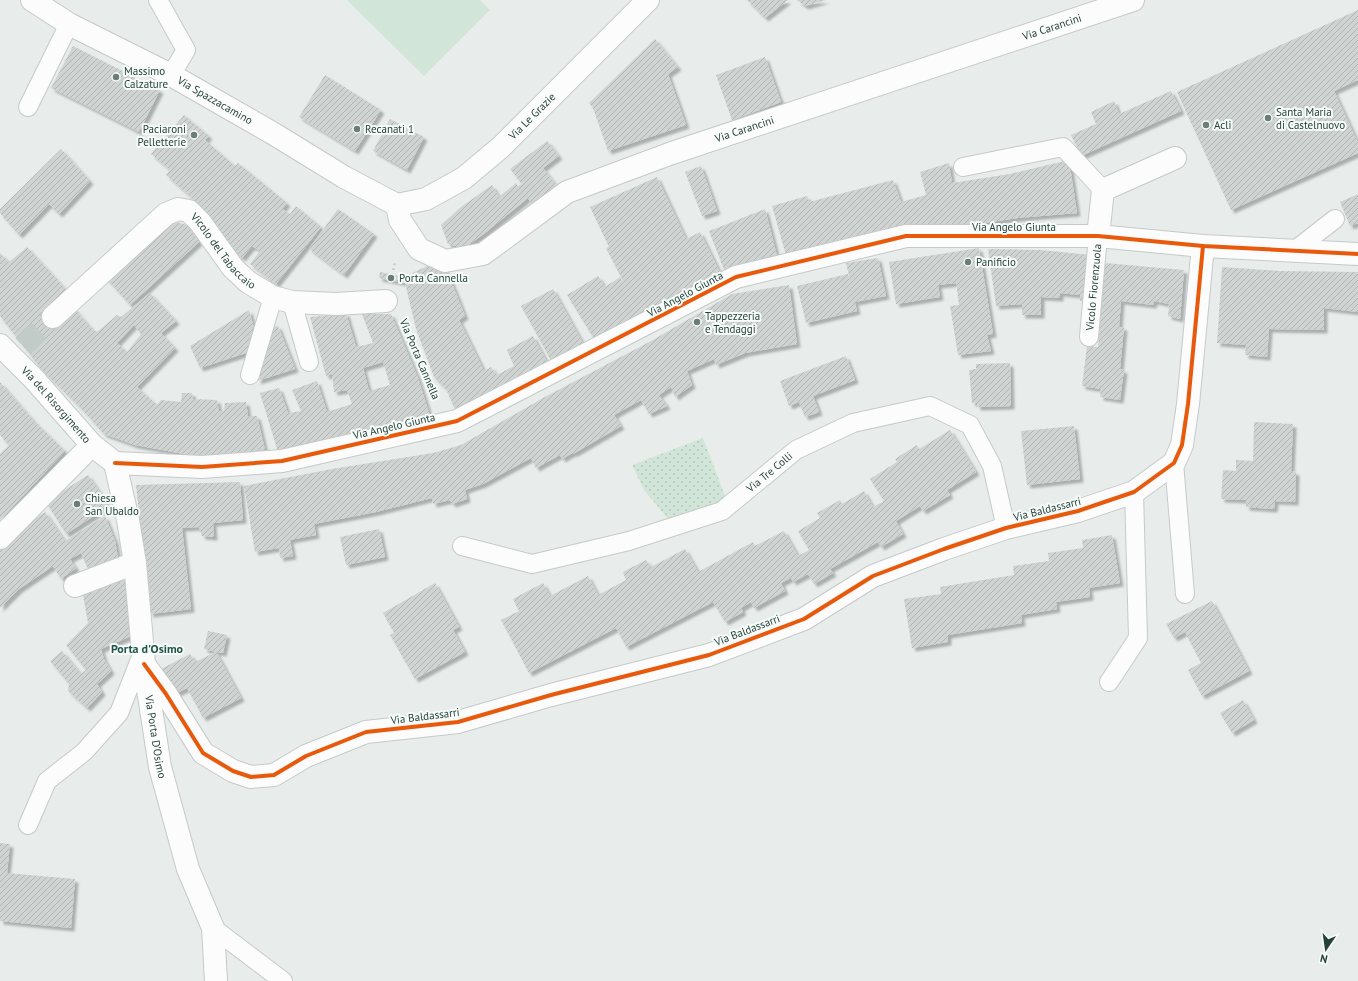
<svg xmlns="http://www.w3.org/2000/svg" width="1358" height="981" font-family="'PT Sans',sans-serif">
	<style>
		.grass { fill: url(#grass-dots) }
		.pitch { fill: #d1e6d8 }
		.building { fill: url(#building-hatch); fill-rule: evenodd; filter: url(#shadow) }
		.lines { fill: none; stroke-linecap: round; stroke-linejoin: round }
		.street-tunnel { stroke: #c1cbc8; stroke-width: 22; stroke-dasharray: 22 11; stroke-linecap: butt }
		.lane-casing { stroke: #c5cac8; stroke-width: 20 }
		.street-casing { stroke: #c5cac8; stroke-width: 24 }
		.secondary-casing { stroke: #c3cbc8; stroke-width: 24 }
		.path { stroke: #c3ccca; stroke-width: 2.5; stroke-dasharray: 2 3; stroke-linecap: butt }
		.lane { stroke: #fcfcfc; stroke-width: 18 }
		.street { stroke: #fcfcfc; stroke-width: 22 }
		.secondary { stroke: #fcfcfc; stroke-width: 22 }
		.cycleway-casing { stroke: #f7fbf9; stroke-width: 6 }
		.cycleway { stroke: #e8590c; stroke-width: 4 }
		.poi-dot { fill: #697e78; stroke: #f7fbf9; stroke-width: 1.5 }
		.labels { text-anchor: middle; dominant-baseline: central; stroke-width: 4; stroke-linejoin: round; paint-order: stroke }
		.street-label { font-size: 11px; fill: #24423a; stroke: #f7fbf9 }
		.poi-label { font-size: 11px; fill: #24423a; stroke: #f7fbf9; text-anchor: start }
		.neighbourhood-label { font-size: 12px; font-weight: bold; fill: #1f5548; stroke: #f7fbf9 }
	</style>
	<defs>
		<pattern id="grass-dots" width="8" height="8" patternUnits="userSpaceOnUse"><rect width="8" height="8" fill="#d1e6d8"/><path d="M2 2h.1M6 6h.1" fill="none" stroke="#b3c6ba" stroke-width="1.8" stroke-linecap="round"/></pattern>
		<pattern id="building-hatch" width="6" height="6" patternUnits="userSpaceOnUse"><rect width="6" height="6" fill="#cfd4d2"/><path d="M-1 1l2-2M0 6l6-6M5 7l2-2" fill="none" stroke="#b2b7b5"/></pattern>
		<filter id="shadow"><feDropShadow dx="3.5" dy="3.5" stdDeviation="1" flood-color="#0004"/></filter>
	</defs>
	<rect width="100%" height="100%" fill="#e8edeb"/>
	<!-- grass -->
	<path class="grass" d="M703,438L727,501L669,520L644,490L632,465Z"/>
	<!-- pitch -->
	<path class="pitch" d="M347,0H480L490,10L424,76Z"/>
	<!-- building -->
	<g class="building">
		<path d="M747,0H788L765,18Z"/>
		<path d="M797,0H826L805,6Z"/>
		<path d="M1358,10V80L1334,91L1358,143V153L1231,210L1177,92Z"/>
		<path d="M655,39L678,67L668,74L686,125L608,151L593,108L589,103Z"/>
		<path d="M73,46L160,90L139,132L51,88Z"/>
		<path d="M765,57L781,102L732,120L716,75Z"/>
		<path d="M325,75L381,110L355,151L299,117Z"/>
		<path d="M1171,91L1181,111L1081,156L1071,135L1096,124L1091,112L1114,101L1119,114Z"/>
		<path d="M184,115L209,136L205,140L235,166L238,163L287,203L282,209L290,214L296,206L321,227L276,284L250,264L260,251L252,246L242,258L215,236L196,210L200,205L166,175L170,170L151,154Z"/>
		<path d="M390,119L424,137L407,170L373,151Z"/>
		<path d="M547,141L559,156L543,168L557,186L532,205L528,198L485,233L464,248L448,244L441,225L461,207L492,185L499,197L516,183L518,186L522,184L510,169Z"/>
		<path d="M61,149L90,181L59,214L49,204L19,235L0,213V209Z"/>
		<path d="M1069,160L1077,213L1017,218L947,229L787,259L772,206L807,196L809,202L893,180L901,202L926,195L920,172L949,163L952,183L1010,174Z"/>
		<path d="M701,166L717,211L702,216L685,172Z"/>
		<path d="M657,177L686,239L700,232L722,277L596,342L567,295L598,276L605,287L620,277L627,289L606,248L609,247L590,207Z"/>
		<path d="M1358,194V223L1350,226L1340,202Z"/>
		<path d="M338,209L374,234L344,275L309,249Z"/>
		<path d="M765,209L778,260L726,275L709,231Z"/>
		<path d="M177,222L189,226L199,242L130,305L104,276L172,223Z"/>
		<path d="M27,247L72,296V306L92,329L97,332L117,315L121,317L150,293L176,321L161,333L175,348L137,387L157,405L161,400L181,402L182,393H192L193,399L217,400L219,411H224L225,403L246,402L248,416H257L266,454L206,458L135,445L104,434L79,406L42,370L0,316V253L9,262ZM134,325L141,334L127,352L117,343Z"/>
		<path d="M979,248L993,334L987,335L991,351L958,355L950,306L959,305L956,283L938,285L940,297L896,304L889,262Z"/>
		<path d="M988,249L1041,250L1091,255L1086,302L1080,301V295L1060,293V298L1041,297V315H1022V304L996,306Z"/>
		<path d="M878,258L886,296L855,302L846,263Z"/>
		<path d="M440,260L451,281L465,316L459,320L484,371L491,367L497,375L514,366L507,350L533,336L549,366L456,412L446,389L434,377L416,329L405,283L379,278L380,272L404,277Z"/>
		<path d="M1105,263L1184,270L1180,319L1168,316L1169,304L1154,301L1153,305L1121,301L1119,327H1124L1120,369L1124,370L1120,400L1100,397L1101,389L1082,386L1087,346L1098,347Z"/>
		<path d="M1222,267L1279,271L1358,272V312L1324,308V330L1269,329L1267,357L1245,355L1246,345L1217,343Z"/>
		<path d="M848,274L857,311L806,323L797,286Z"/>
		<path d="M789,285L797,344L745,353L716,365L714,359L687,371L692,385L675,397L671,387L659,395L667,406L649,414L641,400L614,415L621,426L573,454L574,452L562,459L560,455L536,468L531,458L483,484L465,490L467,499L452,504L450,500L433,504L432,498L376,512L314,524L316,535L290,540L293,556L280,558L279,548L255,552L244,486L332,469L433,453L461,445L543,398L651,341L732,294Z"/>
		<path d="M553,289L585,347L553,364L521,306Z"/>
		<path d="M249,310L256,336L252,351L200,368L190,346Z"/>
		<path d="M346,313L356,347L373,343L362,314H391L418,378L430,416L278,452L260,393L279,388L288,413L301,411L292,390L317,381L327,412L352,404L347,390L334,392L332,374L326,376L310,317ZM383,362L390,385L369,391L363,368Z"/>
		<path d="M278,326L295,369L257,381L271,327Z"/>
		<path d="M846,356L855,380L813,396L819,412L805,417L799,402L789,406L780,381Z"/>
		<path d="M1010,363L1011,406L977,407V402L972,403L969,370L976,369V364Z"/>
		<path d="M0,382L33,420L65,451L0,520V454L9,445L0,435Z"/>
		<path d="M1254,422L1293,424L1291,471L1296,472L1295,502L1275,501L1274,509L1246,507V500L1221,499L1223,470L1236,471V460L1253,461Z"/>
		<path d="M1074,426L1080,479L1027,485L1021,431Z"/>
		<path d="M950,430L976,472L947,490L950,495L923,511L920,506L896,521L903,534L881,547L878,542L830,569L833,573L814,584L808,574L793,582L791,578L781,583L785,591L754,608L751,602L741,608L743,612L725,622L713,602L626,647L616,628L529,673L501,620L519,611L513,599L543,583L550,596L588,576L598,595L626,580L623,572L646,560L651,567L685,549L698,572L753,542L755,546L784,531L798,556L809,550L798,531L820,518L817,513L840,500L842,504L864,491L873,507L884,501L870,479L897,462L895,459L917,445L919,449Z"/>
		<path d="M88,475L109,506L66,534L46,502Z"/>
		<path d="M240,482L243,520L213,523L214,537L202,536L199,527L182,528L191,609L150,614L136,485Z"/>
		<path d="M45,512L65,541L105,516L115,541L119,563L91,576L81,553L70,559L76,568L61,579L53,566L19,589L0,608V550L25,526Z"/>
		<path d="M379,529L385,557L346,565L340,537Z"/>
		<path d="M1112,535L1120,583L1089,588L1090,597L1056,602L1057,609L1021,615L1022,623L948,635V642L912,648L904,599L941,594L940,587L1014,575L1013,566L1049,561L1048,553L1083,548L1082,540Z"/>
		<path d="M123,574L135,629L131,636L101,649L104,659L111,671L97,684L102,692L87,708L68,691L69,684L50,661L62,651L81,674L86,670L66,645L88,623L82,590Z"/>
		<path d="M435,583L459,627L453,630L465,652L415,679L390,635L394,633L383,613Z"/>
		<path d="M1212,601L1249,671L1202,696L1188,670L1201,663L1185,632L1174,638L1166,624Z"/>
		<path d="M208,631L227,635L223,653L216,652L241,698L203,718L187,688L175,694L161,669L190,654L195,662L216,652L204,649Z"/>
		<path d="M1243,700L1254,720L1232,733L1220,713Z"/>
		<path d="M0,843L10,844L7,873L75,879L71,928L0,921Z"/>
	</g>
	<g class="lines">
		<!-- street-tunnel -->
		<path class="street-tunnel" d="M23,346L53,317"/>
		<!-- lane casing -->
		<g class="lane-casing">
			<g id="lane">
				<path d="M158,0L186,50L171,75"/>
				<path d="M28,107L69,24"/>
				<path d="M963,167L1063,147L1103,190"/>
				<path d="M1294,251L1335,219"/>
				<path d="M292,302L309,362"/>
				<path id="s1" d="M1089,337L1098,236"/>
				<path d="M250,375L273,297"/>
				<path d="M1174,463L1185,594"/>
				<path id="s2" d="M462,546L532,564L629,541L722,511L796,450L853,423L930,406L970,425L992,466L1006,528"/>
				<path d="M1109,682L1138,638L1134,492"/>
				<path d="M28,825L47,781L84,752L119,713L143,652"/>
				<path d="M213,928L283,981"/>
			</g>
		</g>
		<!-- street casing -->
		<g class="street-casing">
			<g id="street">
				<path id="s3" d="M32,0L69,24L171,75L274,134L344,177L397,205"/>
				<path id="s4" d="M397,205L400,220L419,249L445,261L483,254L567,192L672,153L1133,0"/>
				<path id="s5" d="M397,205L426,199L464,178L501,147L648,0"/>
				<path id="s6" d="M53,317L166,214L178,209L189,211L200,222L233,268L248,282L273,297L292,302L336,304L386,301"/>
				<path id="s7" d="M0,345L34,379L92,445L115,463"/>
				<path d="M115,463L202,467L282,461L457,421L736,277L906,236H1098L1103,190L1175,158"/>
				<path id="s8" d="M115,463L128,520L135,563L144,664L160,767L188,869L213,928L216,981"/>
				<path d="M0,538L92,445"/>
				<path d="M75,586L135,563"/>
				<path d="M144,664L166,694L203,753L233,771L251,777L274,775L306,756L366,732L458,722L551,695L709,655L804,619L873,576L944,549L1006,528L1078,511L1134,492L1174,463L1182,445L1188,404L1203,246"/>
			</g>
		</g>
		<!-- secondary casing -->
		<g class="secondary-casing">
			<path id="secondary" d="M1098,236L1203,246L1358,254"/>
		</g>
		<!-- path -->
		<g class="path">
			<path d="M392,275L395,263"/>
			<path d="M403,321L437,399"/>
		</g>
		<!-- lane -->
		<use href="#lane" class="lane"/>
		<!-- street -->
		<use href="#street" class="street"/>
		<!-- secondary -->
		<use href="#secondary" class="secondary"/>
		<!-- cycleway casing -->
		<g class="cycleway-casing">
			<g id="cycleway">
				<path d="M115,463L202,467L282,461L457,421L736,277L906,236H1098L1203,246L1358,254"/>
				<path d="M144,664L166,694L203,753L233,771L251,777L274,775L306,756L366,732L458,722L551,695L709,655L804,619L873,576L944,549L1006,528L1078,511L1134,492L1174,463L1182,445L1188,404L1203,246"/>
			</g>
		</g>
		<!-- cycleway -->
		<use href="#cycleway" class="cycleway"/>
	</g>
	<!-- markers -->
	<g class="poi-dot">
		<circle cx="116" cy="77" r="4"/>
		<circle cx="1268" cy="118" r="4"/>
		<circle cx="1206" cy="125" r="4"/>
		<circle cx="357" cy="129" r="4"/>
		<circle cx="194" cy="135" r="4"/>
		<circle cx="968" cy="262" r="4"/>
		<circle cx="391" cy="278" r="4"/>
		<circle cx="697" cy="322" r="4"/>
		<circle cx="77" cy="504" r="4"/>
	</g>
	<g class="labels">
		<!-- street labels -->
		<g class="street-label">
			<text stroke="none"><textPath href="#s4" startOffset="734">Via Carancini</textPath></text>
			<text stroke="none"><textPath href="#s3" startOffset="209">Via Spazzacamino</textPath></text>
			<text stroke="none"><textPath href="#s5" startOffset="165">Via Le Grazie</textPath></text>
			<text stroke="none"><textPath href="#s4" startOffset="410">Via Carancini</textPath></text>
			<text x="1014" y="227">Via Angelo Giunta</text>
			<text stroke="none"><textPath href="#s6" startOffset="230">Vicolo del Tabaccaio</textPath></text>
			<text stroke="none"><textPath href="#s1" startOffset="50">Vicolo Fiorenzuola</textPath></text>
			<text transform="translate(685 294) rotate(-28)">Via Angelo Giunta</text>
			<text transform="translate(420 359) rotate(67)">Via Porta Cannella</text>
			<text stroke="none"><textPath href="#s7" startOffset="82">Via del Risorgimento</textPath></text>
			<text transform="translate(394 426) rotate(-13)">Via Angelo Giunta</text>
			<text stroke="none"><textPath href="#s2" startOffset="331">Via Tre Colli</textPath></text>
			<text transform="translate(1047 509) rotate(-14)">Via Baldassarri</text>
			<text transform="translate(747 630) rotate(-21)">Via Baldassarri</text>
			<text transform="translate(425 716) rotate(-7)">Via Baldassarri</text>
			<text stroke="none"><textPath href="#s8" startOffset="277">Via Porta D'Osimo</textPath></text>
		</g>
		<!-- poi labels -->
		<g class="poi-label">
			<text x="124" y="71">Massimo<tspan x="124" dy="13">Calzature</tspan></text>
			<text x="1276" y="112">Santa Maria<tspan x="1276" dy="13">di Castelnuovo</tspan></text>
			<text x="1214" y="125">Acli</text>
			<text x="186" y="129" text-anchor="end">Paciaroni<tspan x="186" dy="13">Pelletterie</tspan></text>
			<text x="365" y="129">Recanati 1</text>
			<text x="976" y="262">Panificio</text>
			<text x="399" y="278">Porta Cannella</text>
			<text x="705" y="316">Tappezzeria<tspan x="705" dy="13">e Tendaggi</tspan></text>
			<text x="85" y="498">Chiesa<tspan x="85" dy="13">San Ubaldo</tspan></text>
		</g>
		<!-- neighbourhood labels -->
		<g class="neighbourhood-label">
			<text x="147" y="648">Porta d'Osimo</text>
		</g>
	</g>
	<!-- north arrow -->
	<g transform="translate(1326 949) rotate(193)" stroke="#f7fbf9" stroke-width="3" paint-order="stroke">
	<path d="M0-3L7 15L0 10L-7 15Z" fill="#24423a"/>
	<text y="-6" font-size="11" font-weight="bold" text-anchor="middle" fill="#24423a">N</text>
	</g>
</svg>
